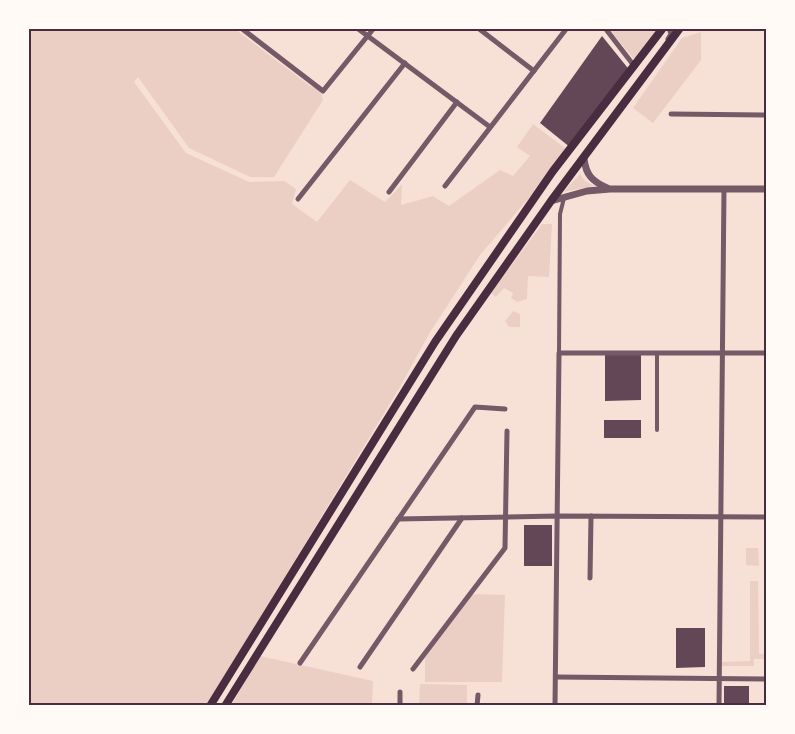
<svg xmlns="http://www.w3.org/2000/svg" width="795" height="734" font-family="'Titillium Web',sans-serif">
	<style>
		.green { fill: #ebcfc5 }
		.building { fill: #644757 }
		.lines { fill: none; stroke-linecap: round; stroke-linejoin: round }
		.pedestrian { stroke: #755966; stroke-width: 4 }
		.minor { stroke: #755966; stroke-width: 5 }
		.tertiary { stroke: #755966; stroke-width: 7 }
		.trunk { stroke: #4a2c40; stroke-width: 8 }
		.neatline { fill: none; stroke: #4a2c40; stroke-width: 2 }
	</style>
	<rect width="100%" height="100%" fill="#f7e1d7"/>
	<!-- green -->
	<g class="green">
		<path d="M652,28L657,29L634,59L609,29Z"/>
		<path d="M28,29H235L310,86L320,89L323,100L274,177H250L189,148L138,77L134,82L186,153L249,182L284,181L296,189L292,204L317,222L350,180L385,202L402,184L401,205L433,196L449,206L500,170L513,176L530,156L517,147L533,124L569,151L480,255L429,334L400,387L207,705H29Z"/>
		<path d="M701,32V60L653,123L633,108L682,38Z"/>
		<path d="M580,174L585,181L594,186L563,192Z"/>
		<path d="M542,224H552L549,277L528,276L527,299L517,302L511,298L513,293L504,288L496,297L491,293Z"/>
		<path d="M513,311L520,314V327H509L505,321Z"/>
		<path d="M746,548H758L759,566L746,565Z"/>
		<path d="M750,581H758L759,654H766V659H754V666H722V662L750,661Z"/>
		<path d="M469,594L505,595L502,682H425V658Z"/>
		<path d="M260,656L373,681L372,705L231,706Z"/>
		<path d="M420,684L467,685V705H419Z"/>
	</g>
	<!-- building -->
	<g class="building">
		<path d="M602,36L631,72L571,148L540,123Z"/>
		<path d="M605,355H641V400L605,401Z"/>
		<rect x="604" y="420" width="37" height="18"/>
		<rect x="524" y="525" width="28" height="41"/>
		<path d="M676,628H705V667L676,668Z"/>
		<rect x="724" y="686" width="25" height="20"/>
	</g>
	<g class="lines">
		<!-- pedestrian -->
		<g class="pedestrian">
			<path d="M559,353L560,214L564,198"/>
			<path d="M657,430V353"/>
		</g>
		<!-- minor -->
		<g class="minor">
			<path d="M241,28L323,91L374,28"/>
			<path d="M357,28L490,127"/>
			<path d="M478,28L534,71"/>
			<path d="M605,28L635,67"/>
			<path d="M668,39L671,34L669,28"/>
			<path d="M671,114L766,115"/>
			<path d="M445,186L567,28"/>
			<path d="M389,192L457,102"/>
			<path d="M298,199L405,63"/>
			<path d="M398,519L558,516L766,517"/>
			<path d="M590,578L591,516"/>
			<path d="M300,663L475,407L505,409"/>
			<path d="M360,667L462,518"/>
			<path d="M413,669L505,548L507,431"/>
			<path d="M556,677L766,679"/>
			<path d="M400,706V692"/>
			<path d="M477,706L478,695"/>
			<path d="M555,706L559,353H766"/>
			<path d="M719,706L724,189"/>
		</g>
		<!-- tertiary -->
		<g class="tertiary">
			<path d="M584,159C586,175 592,181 607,188"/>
			<path d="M551,201L587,191L610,189H766"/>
		</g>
		<!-- trunk -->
		<g class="trunk">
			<path d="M210,706L435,342L553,171L663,28"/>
			<path d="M225,706L456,336L551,201L680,28"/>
		</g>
	</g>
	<!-- border -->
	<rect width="795" height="734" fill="none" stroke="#fffaf5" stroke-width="60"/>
	<rect x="30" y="30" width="735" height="674" class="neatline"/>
</svg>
